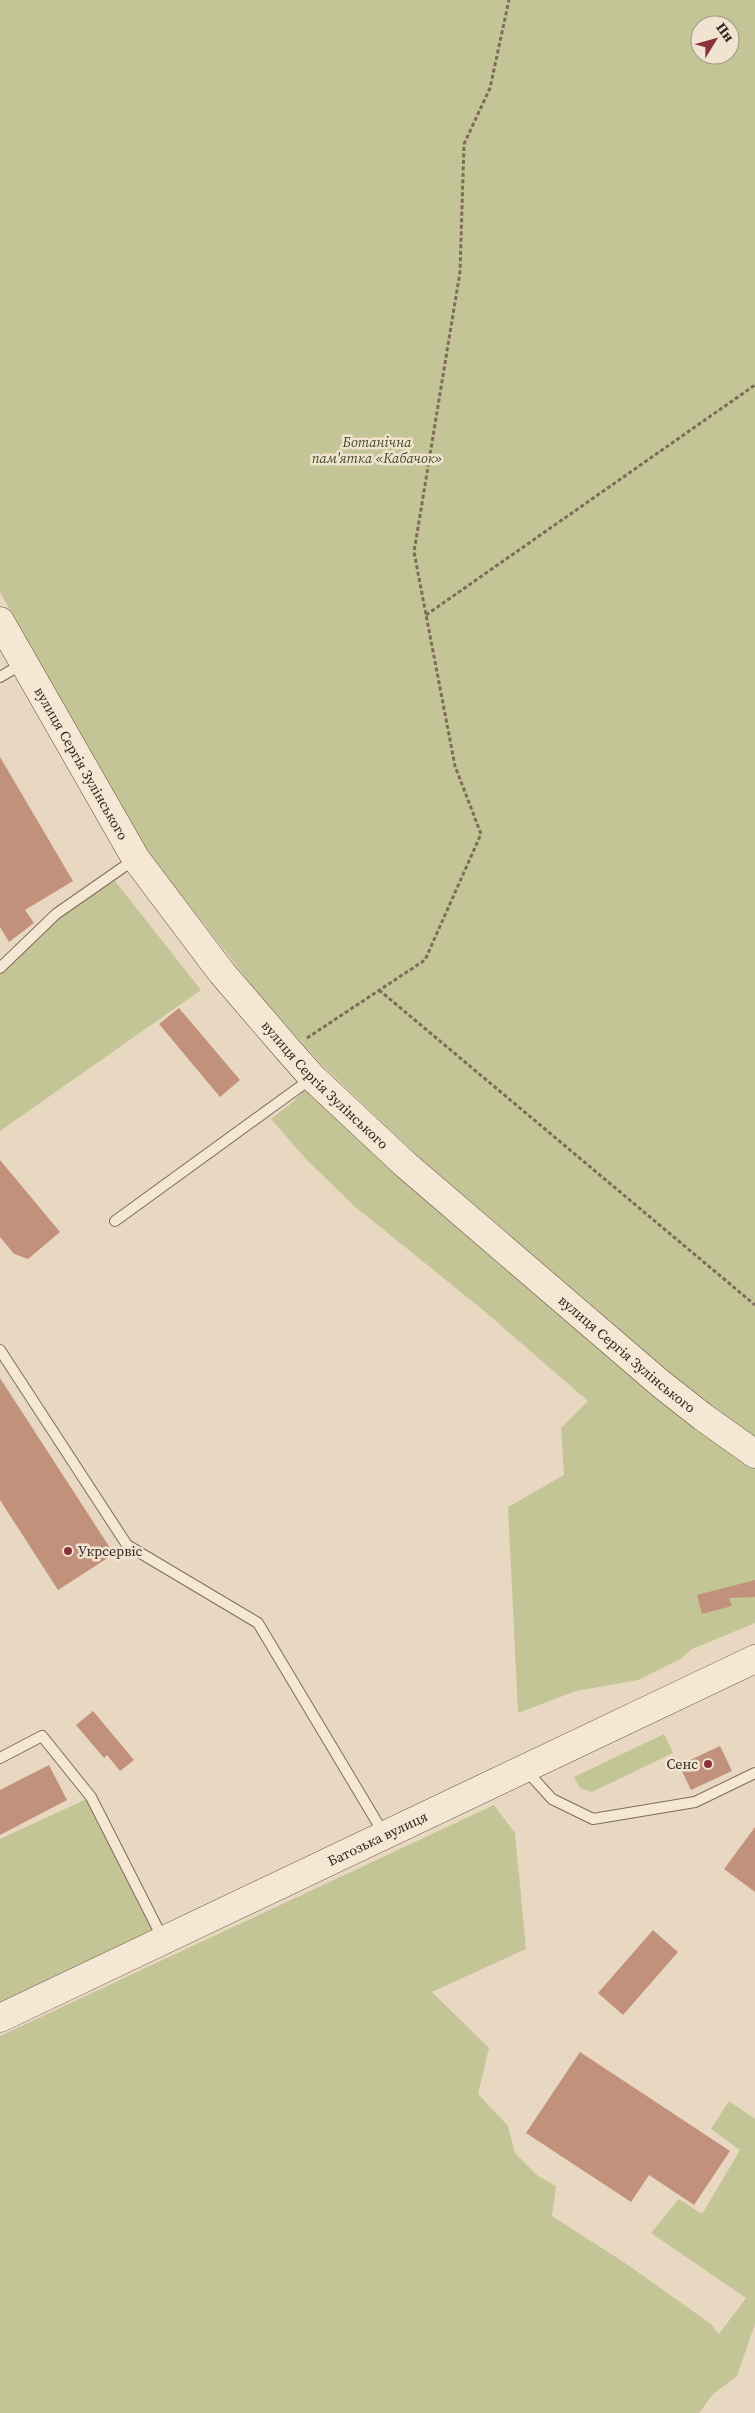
<svg xmlns="http://www.w3.org/2000/svg" width="755" height="2413" font-family="'Source Serif 4',serif">
	<style>
		.green { fill: #c4c597; fill-rule: evenodd }
		.building { fill: #c2917c }
		.lines { fill: none; stroke-linecap: round; stroke-linejoin: round }
		.lane-casing { stroke: #806b5b; stroke-width: 12 }
		.secondary-casing { stroke: #614c3e; stroke-width: 29 }
		.path { stroke: #806b5b; stroke-width: 3; stroke-dasharray: 4 2.5; stroke-linecap: butt }
		.lane { stroke: #f4e7d4; stroke-width: 10 }
		.secondary { stroke: #f4e7d4; stroke-width: 28 }
		.poi-dot { fill: #88323c; stroke: #f0e4d0; stroke-width: 2 }
		.labels { text-anchor: middle; dominant-baseline: central; stroke-width: 5; stroke-linejoin: round; paint-order: stroke }
		.park-label { font-size: 14px; font-style: italic; fill: #464b27; stroke: #f0e4d0 }
		.street-label { font-size: 14px; fill: #31251e; stroke: #f0e4d0 }
		.poi-label { font-size: 14px; fill: #31251e; stroke: #f0e4d0; text-anchor: start }
	</style>
	<rect width="100%" height="100%" fill="#e8d8c2"/>
	<!-- green -->
	<g class="green">
		<path d="M0,0H755V1437L710,1407L669,1374L417,1155L325,1068L260,996L148,852L0,592ZM700,25H730V55H700Z"/>
		<path d="M111,876L201,990L0,1131V968L56,914Z"/>
		<path d="M313,1078L755,1454V1623L692,1649L680,1659L638,1680L576,1691L518,1713L508,1507L564,1475L561,1428L588,1401L483,1310L353,1205L305,1158L271,1119L294,1101Z"/>
		<path d="M664,1734L673,1753L592,1792L580,1788L574,1777Z"/>
		<path d="M91,1797L163,1940L0,2018V1839Z"/>
		<path d="M494,1805L515,1833L526,1949L432,1992L489,2048L478,2094L508,2126L515,2153L538,2176L556,2186L552,2216L625,2263L711,2324L719,2334L746,2298L651,2233L679,2199L702,2214L740,2150L711,2129L729,2101L755,2119V2324L737,2376L713,2394L699,2413H0V2036Z"/>
	</g>
	<!-- building -->
	<g class="building">
		<path d="M0,757L73,881L25,910L34,923L9,942L0,927Z"/>
		<path d="M179,1008L240,1080L220,1097L159,1024Z"/>
		<path d="M0,1160L60,1232L28,1259L14,1254L0,1237Z"/>
		<path d="M0,1378L114,1554L58,1590L0,1500Z"/>
		<path d="M755,1580V1597L729,1598L732,1606L702,1614L697,1595Z"/>
		<path d="M93,1711L134,1760L120,1771L107,1755L104,1758L76,1725Z"/>
		<path d="M720,1746L732,1771L691,1790L679,1765Z"/>
		<path d="M49,1765L67,1800L0,1835V1790Z"/>
		<path d="M755,1827V1892L724,1869Z"/>
		<path d="M653,1930L678,1952L623,2015L598,1993Z"/>
		<path d="M580,2052L730,2151L694,2205L649,2175L631,2202L526,2133Z"/>
	</g>
	<g class="lines">
		<!-- lane casing -->
		<g class="lane-casing">
			<g id="lane">
				<path d="M0,677L22,664"/>
				<path d="M0,968L56,914L135,859"/>
				<path d="M115,1221L312,1078"/>
				<path d="M0,1350L127,1545L258,1623L384,1834"/>
				<path d="M0,1758L42,1736L91,1797L163,1939"/>
				<path d="M525,1769L552,1799L593,1819L695,1802L755,1773"/>
			</g>
		</g>
		<!-- secondary casing -->
		<g class="secondary-casing">
			<g id="secondary">
				<path id="s1" d="M0,621L136,859L222,973L289,1051L313,1078L406,1165L661,1384L703,1417L755,1454"/>
				<path id="s2" d="M0,2018L755,1659"/>
			</g>
		</g>
		<!-- path -->
		<g class="path">
			<path d="M426,615L755,385"/>
			<path d="M379,990L755,1305"/>
			<path d="M307,1038L425,960L481,834L455,766L414,552L460,272L464,144L490,88L509,0"/>
		</g>
		<!-- lane -->
		<use href="#lane" class="lane"/>
		<!-- secondary -->
		<use href="#secondary" class="secondary"/>
	</g>
	<!-- markers -->
	<g class="poi-dot">
		<circle cx="68" cy="1551" r="5"/>
		<circle cx="708" cy="1764" r="5"/>
	</g>
	<g class="labels">
		<!-- park labels -->
		<g class="park-label">
			<text x="377" y="442">Ботанічна<tspan x="377" dy="16">пам'ятка «Кабачок»</tspan></text>
		</g>
		<!-- street labels -->
		<g class="street-label">
			<text stroke="none"><textPath href="#s1" startOffset="164">вулиця Сергія Зулінського</textPath></text>
			<text stroke="none"><textPath href="#s1" startOffset="569">вулиця Сергія Зулінського</textPath></text>
			<text stroke="none"><textPath href="#s1" startOffset="974">вулиця Сергія Зулінського</textPath></text>
			<text stroke="none"><textPath href="#s2" startOffset="418">Батозька вулиця</textPath></text>
		</g>
		<!-- poi labels -->
		<g class="poi-label">
			<text x="78" y="1551">Укрсервіс</text>
			<text x="698" y="1764" text-anchor="end">Сенс</text>
		</g>
	</g>
	<!-- north arrow -->
	<g transform="translate(715 40) rotate(53)"><circle r="24" fill="#f0e4d0" stroke="#a49889"/>
	<path d="M0-4L9 19L0 12L-9 19Z" fill="#88323c"/>
	<text y="-8" font-size="14" font-weight="bold" text-anchor="middle" fill="#31251e">Пн</text>
	</g>
</svg>
